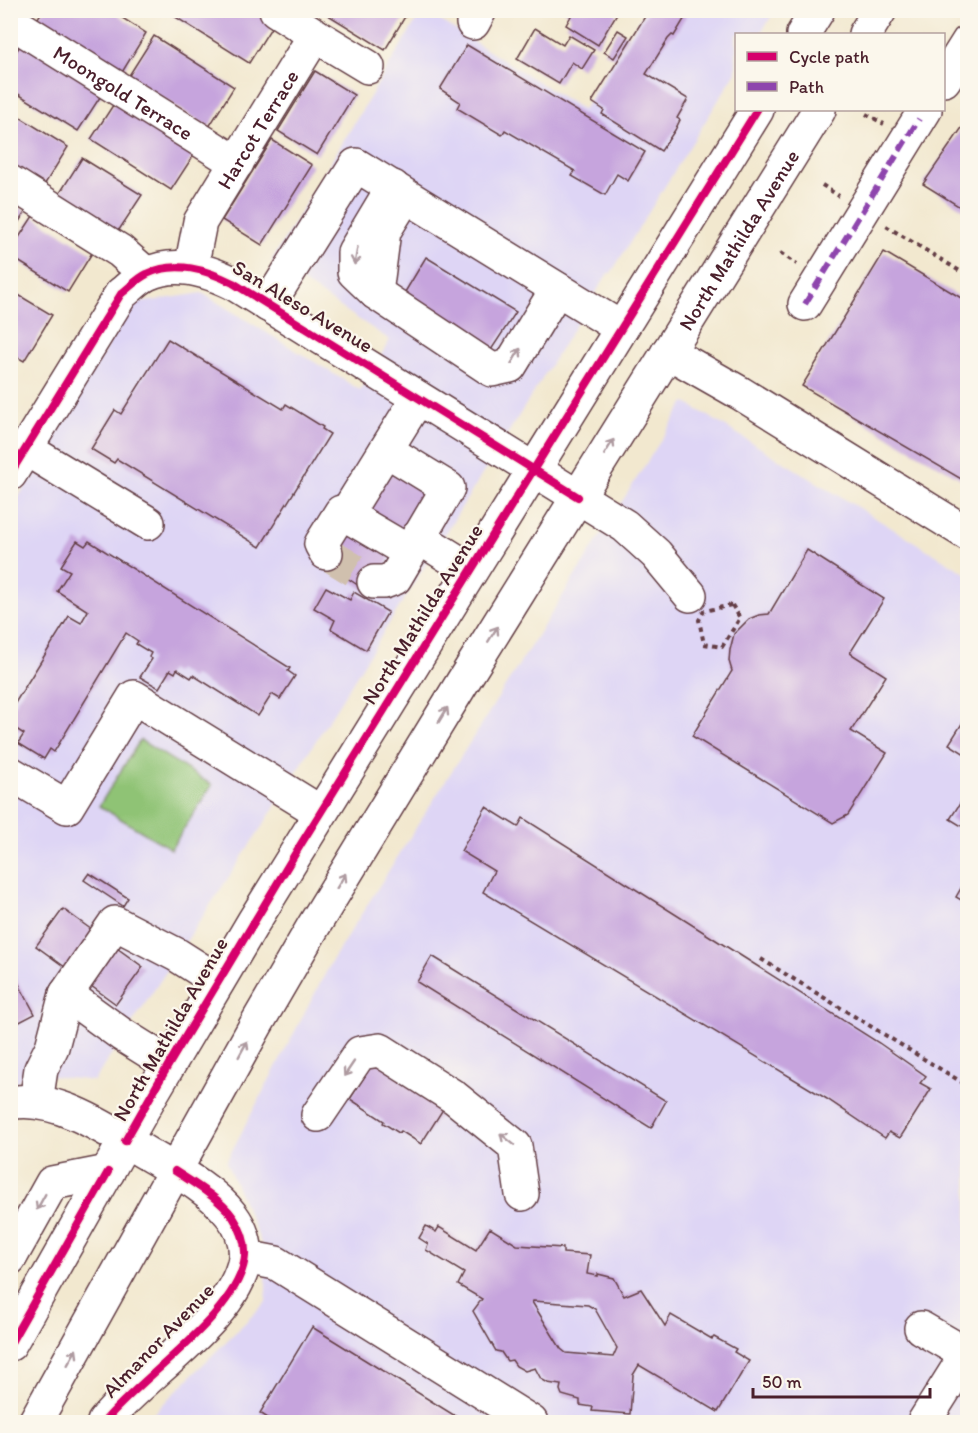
<svg xmlns="http://www.w3.org/2000/svg" width="978" height="1433" font-family="Itim,sans-serif">
	<style>
		.built { fill: #ded5f5 }
		.green { fill: #8fc375; stroke: #6c7150; stroke-width: 1.5 }
		.building { fill: #c6a4dd; fill-rule: evenodd }
		.lines { fill: none; stroke-linecap: round; stroke-linejoin: round }
		.minor-tunnel { stroke: #d0c0ae; stroke-width: 33; stroke-dasharray: 33 16; stroke-linecap: butt }
		.minor-casing { stroke: #633d44; stroke-width: 36 }
		.major-casing { stroke: #633d44; stroke-width: 36 }
		.highway-casing { stroke: #633d44; stroke-width: 36 }
		.path { stroke: #633d44; stroke-width: 4; stroke-dasharray: 4.5 4.5; stroke-linecap: butt }
		.minor { stroke: #fff; stroke-width: 33 }
		.major { stroke: #fff; stroke-width: 33 }
		.highway { stroke: #fff; stroke-width: 33 }
		.quiet { stroke: #8e44ad; stroke-width: 6; stroke-dasharray: 12 6; stroke-linecap: butt }
		.cycleway-casing { stroke: #fbf7ec; stroke-width: 11 }
		.cycleway { stroke: #d6006c; stroke-width: 8 }
		.oneway { stroke: #ae9aa0 }
		.labels { text-anchor: middle; dominant-baseline: central; stroke-width: 4.5; stroke-linejoin: round; paint-order: stroke }
		.street-label { font-size: 21px; fill: #4a1f2b; stroke: #fbf7ec }
	</style>
	<rect width="100%" height="100%" fill="#fbf7ec"/>
	<filter id="ink" filterUnits="userSpaceOnUse"><feTurbulence type="fractalNoise" baseFrequency=".0167" numOctaves="2"/><feDisplacementMap in="SourceGraphic" scale="12" xChannelSelector="R" yChannelSelector="G"/><feConvolveMatrix kernelMatrix="1 2 1 2 8 2 1 2 1" color-interpolation-filters="sRGB"/></filter>
	<filter id="wash" filterUnits="userSpaceOnUse"><feTurbulence type="fractalNoise" baseFrequency=".008" numOctaves="4" result="noise"/><feDisplacementMap in="SourceGraphic" scale="24" xChannelSelector="R" yChannelSelector="G"/><feGaussianBlur stdDeviation="1.35" result="paint"/><feColorMatrix in="noise" values="0 0 0 0 0 0 0 0 0 0 0 0 0 0 0 0 0 1.4 0 .05"/><feComposite in="paint" operator="in"/></filter>
	<g filter="url(#wash)">
		<rect width="100%" height="100%" fill="#f2e8cf"/>
		<!-- built -->
		<g class="built">
			<path d="M422,11H425L583,110L645,11H775L760,34H736V72L611,273H608L265,822L94,1081L26,1073L11,1088L10,512L132,304L202,293L360,390L390,340L271,261Z"/>
			<path d="M685,402L967,574V1422H145L266,1302V1254L226,1162L333,959Z"/>
		</g>
		<!-- green -->
		<path class="green" d="M140,740L212,785L171,849L99,806Z"/>
		<g id="blocks">
			<!-- building -->
			<g class="building">
				<path d="M43,10H110L146,33L121,74L36,21Z"/>
				<path d="M170,10H255L274,23L249,63L169,13Z"/>
				<path d="M320,10H409L385,50Z"/>
				<path d="M563,10H619L598,45L566,25L571,16Z"/>
				<path d="M649,10H687L684,15L686,16L674,36L672,35L668,39L646,74L688,99L677,118L680,120L675,130L661,151L602,114L604,110L592,102Z"/>
				<path d="M535,28L563,45L569,35L594,50L582,69L572,62L559,84L517,59Z"/>
				<path d="M618,30L628,36L614,58L604,52Z"/>
				<path d="M154,36L234,87L209,127L128,77Z"/>
				<path d="M23,41L104,91L78,131L10,89V61Z"/>
				<path d="M467,45L645,152L628,181L617,174L605,195L572,176L575,171L505,130L502,135L457,108L460,102L440,89Z"/>
				<path d="M315,71L354,95L317,155L278,131Z"/>
				<path d="M117,99L197,150L171,190L91,139Z"/>
				<path d="M10,111L68,147L43,187L10,167Z"/>
				<path d="M968,119V212L923,184Z"/>
				<path d="M272,140L312,165L262,245L222,220Z"/>
				<path d="M82,158L142,195L117,233L58,196Z"/>
				<path d="M10,202L26,211L10,235Z"/>
				<path d="M33,216L92,253L68,292L10,256V251Z"/>
				<path d="M884,252L968,302V483L802,386Z"/>
				<path d="M426,257L516,312L489,353L402,297Z"/>
				<path d="M10,290L52,315L24,361L10,353Z"/>
				<path d="M168,339L283,409L286,404L323,427L322,429L330,434L260,547L117,459L114,463L91,449L115,410L121,414Z"/>
				<path d="M387,470L426,494L400,537L361,513Z"/>
				<path d="M342,527L390,557L368,592L322,561Z"/>
				<path d="M77,541L85,546L89,541L290,668L288,671L295,676L280,699L272,694L258,716L193,675L191,678L177,669L175,673L170,670L159,688L140,677L152,659L149,657L151,653L136,644L138,641L126,633L54,752L50,749L44,759L18,743L24,734L10,725V711L69,616L81,623L88,611L57,591L70,571L61,566Z"/>
				<path d="M807,550L884,599L850,653L886,676L851,731L887,753L848,815L833,823L692,736L732,671L729,661L730,650L734,634L749,619L759,615L769,614Z"/>
				<path d="M326,587L350,600L354,592L388,612L366,650L331,629L335,620L314,608Z"/>
				<path d="M968,714V756L949,744Z"/>
				<path d="M968,791V830L950,819Z"/>
				<path d="M486,807L518,827L523,818L879,1043L926,1076L920,1083L931,1089L900,1138L889,1132L885,1138L827,1099L483,892L494,871L461,851Z"/>
				<path d="M89,873L128,898L123,906L84,880Z"/>
				<path d="M968,876V904L956,897Z"/>
				<path d="M63,909L143,967L116,1004L36,946Z"/>
				<path d="M432,956L666,1101L651,1128L417,982Z"/>
				<path d="M14,975L35,1014L10,1027V976Z"/>
				<path d="M377,1057L447,1103L421,1144L401,1131L399,1133L383,1123L384,1121L350,1099Z"/>
				<path d="M426,1226L436,1232L439,1227L476,1250L490,1228L517,1245L563,1248V1253L590,1255L587,1274L598,1276V1274L614,1278L624,1296L641,1289L665,1326L671,1315L712,1339L714,1337L736,1349L734,1352L749,1361L718,1412L639,1365L633,1375L630,1414L592,1411L593,1407L580,1405V1400L562,1395L560,1390L561,1385L548,1383L541,1379L535,1368L525,1371L516,1366L512,1360L507,1361L501,1352L496,1351L473,1311L482,1299L458,1285L464,1273L426,1250L428,1244L419,1238ZM533,1301L588,1305L595,1309L617,1348L613,1357L566,1353L561,1349L532,1302Z"/>
				<path d="M312,1327L465,1422H274L260,1413Z"/>
			</g>
		</g>
	</g>
	<g filter="url(#ink)">
		<use href="#blocks" fill-opacity="0" stroke="#633d44" stroke-width="1.5"/>
		<g class="lines">
			<!-- minor-tunnel -->
			<path class="minor-tunnel" d="M326,553L374,582"/>
			<!-- minor casing -->
			<g class="minor-casing">
				<g id="minor">
					<path id="s1" d="M10,21L237,163"/>
					<path d="M473,23L480,10"/>
					<path d="M315,35L368,67"/>
					<path d="M944,80L968,42"/>
					<path d="M10,182L120,251L146,274"/>
					<path d="M393,187L354,252V272L376,293L492,370L510,366L557,289"/>
					<path id="s2" d="M191,268L200,222L315,35L276,10"/>
					<path d="M376,293L384,231L397,210"/>
					<path d="M805,304L925,110"/>
					<path d="M268,305L356,165L621,328"/>
					<path d="M668,352L740,393L968,534"/>
					<path d="M26,449L148,523"/>
					<path d="M10,474L121,294C129,288 138,278 147,274C176,260 207,270 233,283L625,526L656,554L690,595"/>
					<path d="M346,514L418,398"/>
					<path d="M418,537L471,570"/>
					<path d="M326,553L321,544L341,512L409,552"/>
					<path d="M374,582H384L395,578L448,488L386,450"/>
					<path d="M10,773L67,807L134,697L320,812"/>
					<path d="M169,1064L121,1034L66,994L115,923L177,955L218,981"/>
					<path d="M36,1102L41,1069L52,1047L66,994"/>
					<path d="M10,1103C55,1094 108,1130 144,1152C174,1170 211,1188 232,1216C241,1228 247,1244 245,1259C234,1320 142,1374 104,1422"/>
					<path d="M318,1115L360,1053L380,1050L454,1097L515,1146L522,1194"/>
					<path d="M245,1257L276,1263L531,1422"/>
					<path d="M921,1328L966,1354"/>
					<path d="M924,1422L968,1352"/>
				</g>
			</g>
			<!-- major casing -->
			<g class="major-casing">
				<g id="major">
					<path d="M803,34L818,10"/>
					<path d="M865,34L880,10"/>
					<path d="M10,1344L151,1095L254,921L757,110"/>
					<path id="s3" d="M35,1422L256,1025L313,927L462,683L819,110"/>
				</g>
			</g>
			<!-- highway casing -->
			<g class="highway-casing">
				<path id="highway" d="M10,1258L52,1183L108,1172"/>
			</g>
			<!-- path -->
			<g class="path">
				<path d="M866,114L884,124"/>
				<path d="M822,185L839,196"/>
				<path d="M886,226L968,276"/>
				<path d="M780,253L797,264"/>
				<path d="M732,605L740,618L722,647L704,644L699,620L704,611Z"/>
				<path d="M761,959L968,1086"/>
			</g>
			<!-- minor -->
			<use href="#minor" class="minor"/>
			<!-- major -->
			<use href="#major" class="major"/>
			<!-- highway -->
			<use href="#highway" class="highway"/>
			<!-- quiet -->
			<path class="quiet" d="M805,304L919,119"/>
			<!-- cycleway casing -->
			<g class="cycleway-casing">
				<g id="cycleway">
					<path d="M10,474L121,294C129,288 138,278 147,274C176,260 207,270 233,283L578,497"/>
					<path d="M125,1141L169,1064L301,844L757,110"/>
					<path d="M10,1344L108,1172"/>
					<path d="M104,1422C139,1378 241,1312 245,1256C246,1242 241,1229 233,1217C219,1198 195,1184 175,1171"/>
				</g>
			</g>
			<!-- cycleway -->
			<use href="#cycleway" class="cycleway"/>
		</g>
		<!-- one-way arrows -->
		<defs><path id="oneway-shaft" d="M-6 0H5M1.5-3L5.5 0L1.5 3" fill="none" stroke-width="1.6" stroke-linecap="round" stroke-linejoin="round" transform="scale(1.5)"/></defs>
		<g class="oneway">
			<use href="#oneway-shaft" transform="translate(356 256) rotate(100)"/>
			<use href="#oneway-shaft" transform="translate(516 356) rotate(-59)"/>
			<use href="#oneway-shaft" transform="translate(609 447) rotate(-58)"/>
			<use href="#oneway-shaft" transform="translate(493 634) rotate(-58)"/>
			<use href="#oneway-shaft" transform="translate(443 715) rotate(-59)"/>
			<use href="#oneway-shaft" transform="translate(341 881) rotate(-59)"/>
			<use href="#oneway-shaft" transform="translate(243 1049) rotate(-61)"/>
			<use href="#oneway-shaft" transform="translate(349 1069) rotate(124)"/>
			<use href="#oneway-shaft" transform="translate(507 1139) rotate(-141)"/>
			<use href="#oneway-shaft" transform="translate(41 1202) rotate(119)"/>
			<use href="#oneway-shaft" transform="translate(72 1357) rotate(-61)"/>
		</g>
	</g>
	<g class="labels">
		<!-- street labels -->
		<g class="street-label">
			<text stroke="none"><textPath href="#s1" startOffset="134">Moongold Terrace</textPath></text>
			<text stroke="none"><textPath href="#s2" startOffset="156">Harcot Terrace</textPath></text>
			<text stroke="none"><textPath href="#s3" startOffset="1376">North Mathilda Avenue</textPath></text>
			<text transform="translate(303 306) rotate(31)">San Aleso Avenue</text>
			<text transform="translate(422 614) rotate(-58)">North Mathilda Avenue</text>
			<text transform="translate(170 1029) rotate(-60)">North Mathilda Avenue</text>
			<text transform="translate(158 1340) rotate(-46)">Almanor Avenue</text>
		</g>
	</g>
	<!-- margin -->
	<rect width="978" height="1433" fill="none" stroke="#fbf7ec" stroke-width="36"/>
	<!-- legend -->
	<rect x="735" y="33" width="210" height="78" fill="#fbf7ec" stroke="#b4a19f" stroke-width="1.5"/>
	<rect x="747" y="52" width="30" height="9" fill="#d6006c" stroke="#b4a19f" stroke-width="1.5"/>
	<text x="789" y="63" font-size="18" fill="#4a1f2b">Cycle path</text>
	<rect x="747" y="82" width="30" height="9" fill="#8e44ad" stroke="#b4a19f" stroke-width="1.5"/>
	<text x="789" y="93" font-size="18" fill="#4a1f2b">Path</text>
	<!-- scale -->
	<path d="M753 1388v9h177v-9" fill="none" stroke="#4a1f2b" stroke-width="3"/>
	<text x="762" y="1388" font-size="18" fill="#4a1f2b" stroke="#fbf7ec" stroke-width="4.5" paint-order="stroke">50 m</text>
</svg>
